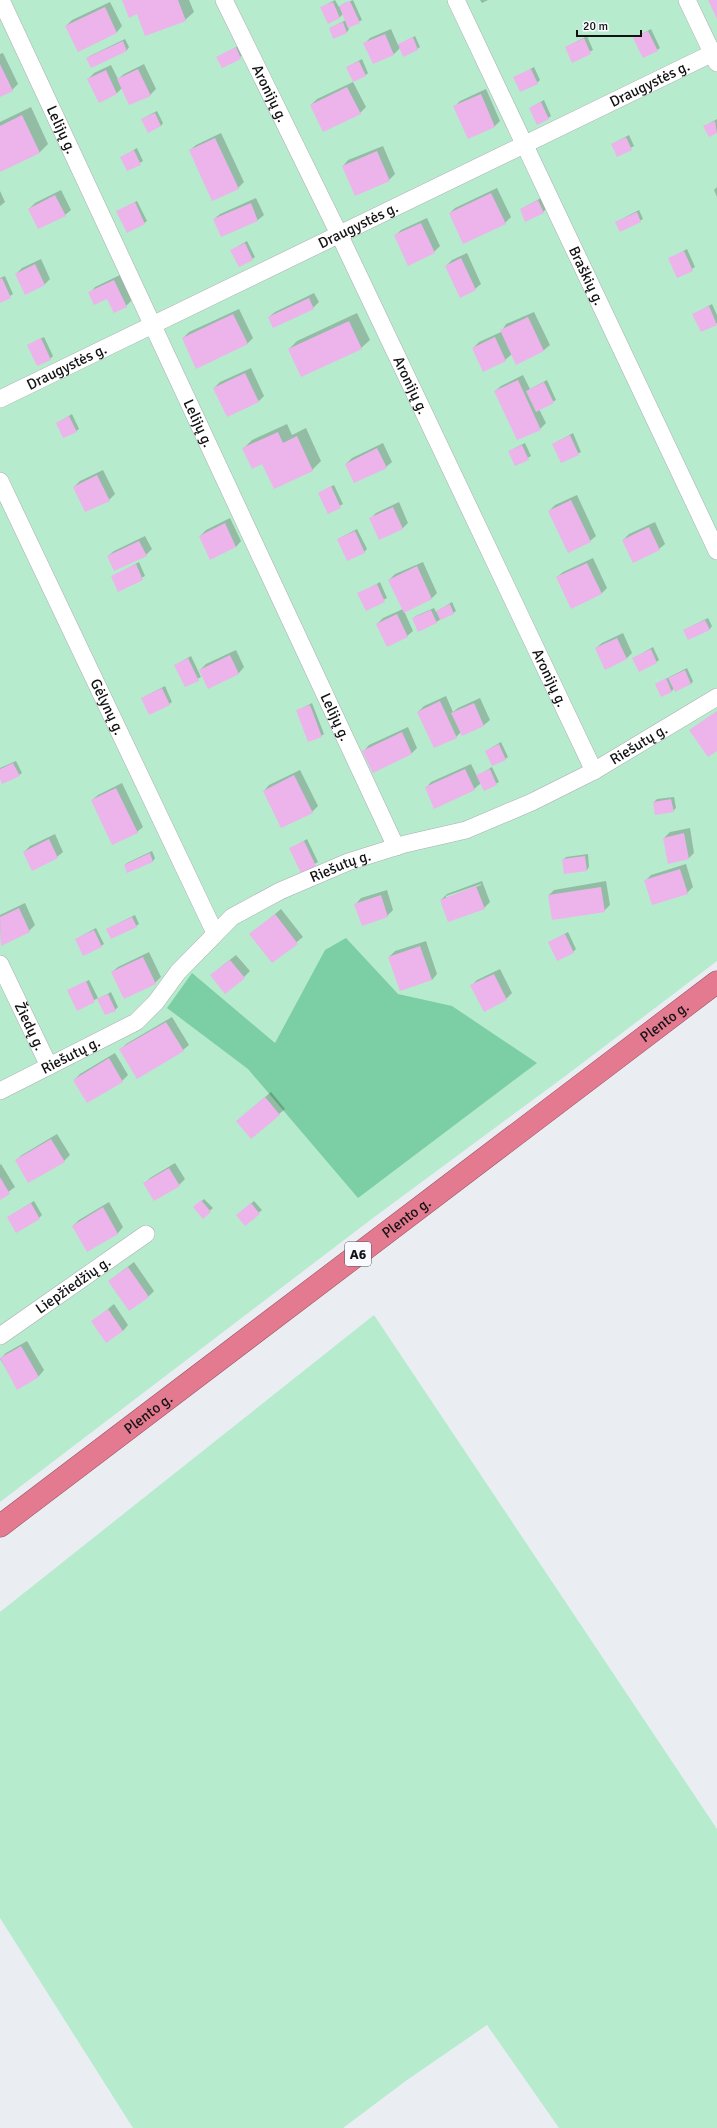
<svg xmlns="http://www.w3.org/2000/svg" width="717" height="2128" font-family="Signika,sans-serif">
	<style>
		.green { fill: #b7ebce }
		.forest { fill: #7ccea4 }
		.shadow { fill: #0003; fill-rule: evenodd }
		.building { fill: #edb3eb }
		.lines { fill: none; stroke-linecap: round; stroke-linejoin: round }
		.street-casing { stroke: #abadb2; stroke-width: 18 }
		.highway-casing { stroke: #9a5664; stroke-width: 23 }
		.street { stroke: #fff; stroke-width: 17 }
		.highway { stroke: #e37a8f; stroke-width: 22 }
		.labels { text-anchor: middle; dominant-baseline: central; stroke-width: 3; stroke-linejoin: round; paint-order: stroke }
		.shield { fill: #f8faff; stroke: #58585b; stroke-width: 1 }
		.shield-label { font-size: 14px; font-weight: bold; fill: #131315 }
		.street-label { font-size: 15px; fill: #131315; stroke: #f8faff }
	</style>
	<rect width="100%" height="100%" fill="#eaedf2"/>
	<!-- green -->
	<g class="green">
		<path d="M0,0H717V961L564,1077L373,1218L0,1502Z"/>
		<path d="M374,1315L717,1829V2128H559L487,2025L407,2080L343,2128H133L0,1918V1612Z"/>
	</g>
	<!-- forest -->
	<path class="forest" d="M346,938L398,994L452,1006L537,1063L358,1198L248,1069L167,1008L192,973L275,1043L325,950Z"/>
	<!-- shadow -->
	<g class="shadow">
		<path d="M123,0H189L194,12L185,20L138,13Z"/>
		<path d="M335,0L339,7L343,4L353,0L362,20L348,27L349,29L347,32L334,38L330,28L346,20L343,14L339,18L322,7Z"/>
		<path d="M480,0H488L482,3Z"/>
		<path d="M110,2L122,26L117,32L78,51L66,26L72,20Z"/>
		<path d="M391,29L398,45L415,36L420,47L417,49L400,48L394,54L365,43L370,38Z"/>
		<path d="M651,29L660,48L657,50L634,38Z"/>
		<path d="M587,36L593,50L573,61L566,47Z"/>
		<path d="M125,39L129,47L127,50L91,67L87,58L90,56Z"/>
		<path d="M238,46L243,55L223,67L218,57Z"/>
		<path d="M3,53L18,84L12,90L0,96V54Z"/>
		<path d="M362,59L368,73L366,75L347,67Z"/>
		<path d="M144,64L156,89L150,95L122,88L117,93L88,79L94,73L111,65L118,79L124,74Z"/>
		<path d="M534,67L540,80L537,83L515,78Z"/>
		<path d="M353,82L366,107L360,113L311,105L317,99Z"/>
		<path d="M486,89L500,121L494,127L455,106L460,101Z"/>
		<path d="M544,100L551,116L548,118L530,108Z"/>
		<path d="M31,107L48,144L40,152L0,171V122Z"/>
		<path d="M157,111L163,123L161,126L142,119Z"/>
		<path d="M717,119V132L709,135L705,126Z"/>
		<path d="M221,133L244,182L238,188L190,150L196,145Z"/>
		<path d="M629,135L634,146L618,155L612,144Z"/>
		<path d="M383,146L395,174L389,180L343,166L348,160Z"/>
		<path d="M137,148L143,161L128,170L122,157Z"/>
		<path d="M717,187V197L714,190Z"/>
		<path d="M497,188L511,217L505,223L450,213L455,208Z"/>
		<path d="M61,190L71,210L65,215L29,209L35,203Z"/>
		<path d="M0,191L5,202L0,206Z"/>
		<path d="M256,198L264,215L258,220L222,236L214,219L220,214Z"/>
		<path d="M541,198L546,209L543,212L521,209Z"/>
		<path d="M137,201L147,221L144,223L118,211Z"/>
		<path d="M639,210L643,219L620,231L616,222Z"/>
		<path d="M427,218L440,246L434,252L395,236L401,230Z"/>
		<path d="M247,241L255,257L252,259L232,250Z"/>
		<path d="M687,249L695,267L678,277L669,259Z"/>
		<path d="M467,253L481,284L475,289L446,266L452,260Z"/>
		<path d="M41,259L50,279L44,285L16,274L22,268Z"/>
		<path d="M120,275L132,300L126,306L108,297L90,293L95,287Z"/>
		<path d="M5,276L13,294L0,302V278Z"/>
		<path d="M314,293L319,302L313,308L269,317L275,312Z"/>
		<path d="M712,304L717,315V323L701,331L694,314Z"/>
		<path d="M239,309L253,338L247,344L183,338L189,332Z"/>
		<path d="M534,312L550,345L544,350L516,363L512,354L505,360L473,348L479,342L501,332L506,324Z"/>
		<path d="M357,313L370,340L361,348L289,349L297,341Z"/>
		<path d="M44,337L53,356L50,359L28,345Z"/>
		<path d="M251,368L264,396L259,401L214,388L220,382Z"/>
		<path d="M523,375L530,389L547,380L556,400L539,409L546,423L540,429L495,391L501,386Z"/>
		<path d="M72,414L79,429L76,431L57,423Z"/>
		<path d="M287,424L292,435L306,428L321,461L312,470L263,463L244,448L252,440Z"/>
		<path d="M573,433L581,452L561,462L553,444Z"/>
		<path d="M383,443L392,462L386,467L346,464L352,458Z"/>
		<path d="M525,443L531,456L515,465L509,451Z"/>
		<path d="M103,470L115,494L109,500L74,487L80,481Z"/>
		<path d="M334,485L343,504L328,513L319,493Z"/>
		<path d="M577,495L596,536L590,541L549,511L555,505Z"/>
		<path d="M399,502L408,523L403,528L370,519L376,513Z"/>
		<path d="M230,518L241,541L236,547L200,536L206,530Z"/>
		<path d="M655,522L665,544L659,549L623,540L629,534Z"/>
		<path d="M357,529L367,549L364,552L338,539Z"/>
		<path d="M145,536L152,549L146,555L108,556L114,551Z"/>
		<path d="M593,558L607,588L601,594L557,577L563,572Z"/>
		<path d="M139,562L145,576L119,590L112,577Z"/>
		<path d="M423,562L437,593L431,599L404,611L413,631L407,636L377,624L383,618L403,609L389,580L395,574Z"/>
		<path d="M380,582L387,598L366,609L359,594Z"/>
		<path d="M452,602L456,611L453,613L419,631L413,618L416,616L434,608L436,612Z"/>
		<path d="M708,618L712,626L710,629L684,630Z"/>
		<path d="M623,633L632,653L627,658L605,669L596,648L602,643Z"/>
		<path d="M653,647L659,660L656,662L634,658Z"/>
		<path d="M236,650L244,667L239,673L209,688L200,670L206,664Z"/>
		<path d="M191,656L201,677L185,686L175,665Z"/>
		<path d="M687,668L693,681L691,684L674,688L672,691L656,684Z"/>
		<path d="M165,686L172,702L169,704L142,698Z"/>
		<path d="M446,696L453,712L458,708L480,698L490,720L484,725L462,735L461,732L456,737L418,712L424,706Z"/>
		<path d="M312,703L324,734L321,736L297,711Z"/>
		<path d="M408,727L417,748L412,753L364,751L369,745Z"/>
		<path d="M501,742L508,757L505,759L486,751Z"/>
		<path d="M16,761L22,773L19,775L0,777V768Z"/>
		<path d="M471,764L477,776L492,767L499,782L484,790L481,783L474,789L426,788L431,782Z"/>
		<path d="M300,770L318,806L312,812L264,791L269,785Z"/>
		<path d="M122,783L143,827L137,832L92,800L98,795Z"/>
		<path d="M674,797L676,808L673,811L654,802L657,799Z"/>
		<path d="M690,828L694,853L689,858L664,838L670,832Z"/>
		<path d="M55,834L63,852L57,857L24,852L30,846Z"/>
		<path d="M307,839L318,862L301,872L290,849Z"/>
		<path d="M152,851L155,858L153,861L128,872L125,865L127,863Z"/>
		<path d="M588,854L589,867L587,870L565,873L563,860L566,857Z"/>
		<path d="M686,864L693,887L687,893L645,881L651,875Z"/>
		<path d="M482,881L490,902L484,908L441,900L447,894ZM481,884V885L446,898V896Z"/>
		<path d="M606,881L610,905L604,911L549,895L554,890Z"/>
		<path d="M387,890L393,910L387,916L356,904L361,898Z"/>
		<path d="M25,903L35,925L29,931L1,944L0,915Z"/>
		<path d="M281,909L303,937L272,962L251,934Z"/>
		<path d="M135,915L139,924L136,926L107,929Z"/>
		<path d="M96,928L104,944L101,946L76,939Z"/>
		<path d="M568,932L576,949L573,952L550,942Z"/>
		<path d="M426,941L437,974L432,980L389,957L395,951Z"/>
		<path d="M149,952L161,977L155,983L112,972L118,967Z"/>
		<path d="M236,955L250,971L244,977L217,970Z"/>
		<path d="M500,969L512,993L506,999L484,1010L471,986L477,980Z"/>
		<path d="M89,980L98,998L77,1009L68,991Z"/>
		<path d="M111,992L118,1007L115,1010L98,999Z"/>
		<path d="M172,1017L189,1045L183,1050H120L126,1044Z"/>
		<path d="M115,1053L128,1075L122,1081L74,1080L80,1074Z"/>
		<path d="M271,1092L285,1109L279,1114L237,1121Z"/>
		<path d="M57,1134L70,1155L64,1161L16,1160L22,1155Z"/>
		<path d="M175,1163L185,1179L179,1185L145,1183L150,1178Z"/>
		<path d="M1,1164L15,1187L0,1198V1165Z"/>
		<path d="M204,1199L213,1208L203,1217L197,1205Z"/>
		<path d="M34,1201L42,1215L39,1218L8,1217Z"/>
		<path d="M254,1201L262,1210L245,1224L240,1213Z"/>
		<path d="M109,1202L123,1227L118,1233L88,1250L73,1226L79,1220Z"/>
		<path d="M134,1262L154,1291L148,1297L109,1281Z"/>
		<path d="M114,1304L128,1325L123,1331L93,1321Z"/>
		<path d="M27,1341L44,1370L39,1376L18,1388L0,1359L6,1353Z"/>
	</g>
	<!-- building -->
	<g class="building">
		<path d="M122,0H178L186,21L145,36L137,14L129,18Z"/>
		<path d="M708,0H717V19Z"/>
		<path d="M350,1L360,23L348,28L339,6Z"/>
		<path d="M333,2L340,18L328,24L320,7Z"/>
		<path d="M105,7L117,33L78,52L65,26Z"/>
		<path d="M343,22L347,33L333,39L329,28Z"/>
		<path d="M648,31L658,51L643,58L633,38Z"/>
		<path d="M385,34L394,55L373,64L363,43Z"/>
		<path d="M413,37L418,50L403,57L398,44Z"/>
		<path d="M584,38L591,54L572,63L565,47Z"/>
		<path d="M123,41L127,51L91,68L86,58Z"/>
		<path d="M236,47L241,59L222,68L216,57Z"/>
		<path d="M359,61L366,76L353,82L346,67Z"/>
		<path d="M0,64L13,91L0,97Z"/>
		<path d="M138,69L151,96L129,105L117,79Z"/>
		<path d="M531,69L538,84L520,92L513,77Z"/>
		<path d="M106,70L117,94L99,103L87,79Z"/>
		<path d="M347,87L361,114L323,132L310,105Z"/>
		<path d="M481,94L495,127L468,139L453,106Z"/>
		<path d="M541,102L549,119L537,125L529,108Z"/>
		<path d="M155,113L161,126L148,133L141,119Z"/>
		<path d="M22,115L40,153L0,172V126Z"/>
		<path d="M715,121L717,133L709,137L703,126Z"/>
		<path d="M626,137L632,150L617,157L611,144Z"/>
		<path d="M215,138L239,189L212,201L189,150Z"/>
		<path d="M134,150L141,165L127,171L120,157Z"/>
		<path d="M377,151L390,181L355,196L342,166Z"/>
		<path d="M491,193L506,224L463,244L449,213Z"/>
		<path d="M55,195L66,216L38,229L28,209Z"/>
		<path d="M538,200L544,213L525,222L520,209Z"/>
		<path d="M135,202L145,224L127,233L116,211Z"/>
		<path d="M251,203L258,221L221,237L213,219Z"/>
		<path d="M637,212L641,222L620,232L615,222Z"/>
		<path d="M421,223L435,253L408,266L394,235Z"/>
		<path d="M245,243L253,260L239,267L230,250Z"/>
		<path d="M684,251L693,271L677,278L668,258Z"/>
		<path d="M461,258L476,290L460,298L445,266Z"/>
		<path d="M35,264L45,285L25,295L15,274Z"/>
		<path d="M2,278L11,298L0,303V279Z"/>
		<path d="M114,280L127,307L114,313L107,299L94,305L88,292Z"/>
		<path d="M309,298L314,309L273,328L268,317Z"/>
		<path d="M709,306L717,325L701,332L692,314Z"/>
		<path d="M233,314L248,344L196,369L182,338Z"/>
		<path d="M528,317L544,351L516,365L500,330Z"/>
		<path d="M349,321L362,349L301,377L288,349Z"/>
		<path d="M495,337L506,361L483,372L472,348Z"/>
		<path d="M41,338L51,360L37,366L27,345Z"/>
		<path d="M245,373L259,402L227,417L213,388Z"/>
		<path d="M518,380L541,430L517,440L494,391Z"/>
		<path d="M544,382L554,403L536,412L526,391Z"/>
		<path d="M69,416L77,432L63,438L56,423Z"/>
		<path d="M278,432L283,443L297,436L313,471L274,489L262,464L252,469L242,448Z"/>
		<path d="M570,435L579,455L561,463L552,444Z"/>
		<path d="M522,445L529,460L515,466L508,451Z"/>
		<path d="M377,448L387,468L354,483L345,464Z"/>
		<path d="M97,475L110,501L85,512L73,487Z"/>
		<path d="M331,486L341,508L328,514L318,493Z"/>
		<path d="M571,500L591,542L568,553L548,511Z"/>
		<path d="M393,507L403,529L379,540L369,518Z"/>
		<path d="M225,523L236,547L210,560L199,536Z"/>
		<path d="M649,527L660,550L633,563L622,540Z"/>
		<path d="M355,531L365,553L347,561L337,539Z"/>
		<path d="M139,541L147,556L114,571L107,556Z"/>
		<path d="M587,563L602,594L571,609L556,577Z"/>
		<path d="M136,564L143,580L118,592L111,576Z"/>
		<path d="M417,566L432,599L404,613L388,580Z"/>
		<path d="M377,584L385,602L366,611L357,593Z"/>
		<path d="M450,604L454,614L440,620L436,611Z"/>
		<path d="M431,610L437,623L418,632L412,618Z"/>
		<path d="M397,614L408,637L387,647L376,624Z"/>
		<path d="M705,620L710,630L688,640L683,630Z"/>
		<path d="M617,638L627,659L605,670L595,648Z"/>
		<path d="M651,649L657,663L639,672L632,658Z"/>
		<path d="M230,655L239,674L208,689L199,670Z"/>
		<path d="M188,658L199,681L185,687L174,665Z"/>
		<path d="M685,670L691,684L675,692L668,678Z"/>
		<path d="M666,678L672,692L661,697L655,684Z"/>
		<path d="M162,688L170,705L149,715L141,698Z"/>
		<path d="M440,701L457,738L434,748L417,712Z"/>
		<path d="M474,703L484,726L462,736L451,713Z"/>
		<path d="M310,705L322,737L308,742L296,710Z"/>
		<path d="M717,711V751L708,757L689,730Z"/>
		<path d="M402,732L412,754L373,773L362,751Z"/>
		<path d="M499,744L506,760L492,766L485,751Z"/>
		<path d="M13,763L20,776L2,784L0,779V769Z"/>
		<path d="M465,769L475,790L434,809L425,787Z"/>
		<path d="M490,769L497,785L484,791L476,775Z"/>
		<path d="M294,775L313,813L281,828L263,791Z"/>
		<path d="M116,788L138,833L112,845L91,800Z"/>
		<path d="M671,799L674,812L655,815L653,802Z"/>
		<path d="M684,833L689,859L668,864L663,838Z"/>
		<path d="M49,839L58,858L32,871L23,852Z"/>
		<path d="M304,841L316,866L301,873L289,848Z"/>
		<path d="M150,853L153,862L127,873L124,865Z"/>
		<path d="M585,856L587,871L564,874L562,859Z"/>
		<path d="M680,869L688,894L652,905L644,880Z"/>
		<path d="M476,886L485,909L448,922L440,900Z"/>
		<path d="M601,887L605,912L552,920L548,895Z"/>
		<path d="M381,895L388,917L362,926L354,904Z"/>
		<path d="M19,908L30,932L1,946L0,917Z"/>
		<path d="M275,914L298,944L272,963L249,934Z"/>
		<path d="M132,917L137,927L111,939L106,929Z"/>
		<path d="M94,930L102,947L83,956L75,939Z"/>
		<path d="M565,934L574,953L557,961L548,942Z"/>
		<path d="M420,946L432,980L400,991L388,957Z"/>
		<path d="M143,957L156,984L124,999L111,972Z"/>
		<path d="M230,960L245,978L225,994L210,975Z"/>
		<path d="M494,974L507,1000L484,1012L470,985Z"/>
		<path d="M86,981L95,1002L77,1011L67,990Z"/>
		<path d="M108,994L116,1011L105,1015L97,999Z"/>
		<path d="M166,1022L184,1051L137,1079L119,1049Z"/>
		<path d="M109,1058L123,1082L87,1103L73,1080Z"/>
		<path d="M265,1097L280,1115L251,1139L236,1121Z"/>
		<path d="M51,1139L65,1162L28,1183L15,1160Z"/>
		<path d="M169,1168L180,1186L154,1201L143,1183Z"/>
		<path d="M0,1177L10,1194L0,1200Z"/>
		<path d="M201,1200L211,1212L203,1219L193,1207Z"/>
		<path d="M31,1203L40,1219L16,1233L7,1217Z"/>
		<path d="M251,1203L260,1214L245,1226L236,1215Z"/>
		<path d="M103,1207L118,1234L87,1252L72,1226Z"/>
		<path d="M128,1267L149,1297L129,1311L108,1281Z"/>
		<path d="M108,1309L123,1331L106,1343L91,1321Z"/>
		<path d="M21,1346L39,1377L17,1390L0,1358Z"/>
	</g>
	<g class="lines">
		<!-- street casing -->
		<g class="street-casing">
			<g id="street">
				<path id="s1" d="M1,0L396,847"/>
				<path id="s2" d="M224,0L339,234L594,771"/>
				<path id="s3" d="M456,0L717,551"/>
				<path d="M687,0L717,63"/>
				<path id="s4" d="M0,399L717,51"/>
				<path id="s5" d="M0,481L215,933"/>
				<path id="s6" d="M0,964L49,1066"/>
				<path id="s7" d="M0,1091L136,1022L156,1002L178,972L232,917L280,891L348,862L405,844L466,830L532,802L594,771L717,697"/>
				<path id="s8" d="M0,1336L146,1234"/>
			</g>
		</g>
		<!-- highway casing -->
		<g class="highway-casing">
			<g id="highway">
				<path id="s9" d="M0,1526L717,982"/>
			</g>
		</g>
		<!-- street -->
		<use href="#street" class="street"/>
		<!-- highway -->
		<use href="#highway" class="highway"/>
	</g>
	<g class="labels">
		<!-- shield labels -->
		<rect class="shield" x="345" y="1242" width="26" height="24" rx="3"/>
		<g class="shield-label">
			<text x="358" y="1254">A6</text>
		</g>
		<!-- street labels -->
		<g class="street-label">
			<text stroke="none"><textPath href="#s4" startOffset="722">Draugystės g.</textPath></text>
			<text stroke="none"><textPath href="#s2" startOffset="104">Aronijų g.</textPath></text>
			<text stroke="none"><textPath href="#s1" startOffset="143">Lelijų g.</textPath></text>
			<text stroke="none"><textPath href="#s4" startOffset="398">Draugystės g.</textPath></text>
			<text stroke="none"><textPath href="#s3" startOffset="305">Braškių g.</textPath></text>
			<text stroke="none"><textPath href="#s4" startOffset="74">Draugystės g.</textPath></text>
			<text stroke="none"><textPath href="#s2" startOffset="428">Aronijų g.</textPath></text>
			<text stroke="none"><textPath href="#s1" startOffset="467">Lelijų g.</textPath></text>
			<text stroke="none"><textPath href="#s2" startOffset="752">Aronijų g.</textPath></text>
			<text stroke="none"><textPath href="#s5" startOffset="250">Gėlynų g.</textPath></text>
			<text stroke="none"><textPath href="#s1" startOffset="791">Lelijų g.</textPath></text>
			<text stroke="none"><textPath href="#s7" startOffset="739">Riešutų g.</textPath></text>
			<text stroke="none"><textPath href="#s7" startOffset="415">Riešutų g.</textPath></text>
			<text stroke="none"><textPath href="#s9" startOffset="834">Plento g.</textPath></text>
			<text stroke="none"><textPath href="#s6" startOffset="69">Žiedų g.</textPath></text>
			<text stroke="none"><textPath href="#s7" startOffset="79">Riešutų g.</textPath></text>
			<text stroke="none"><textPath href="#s9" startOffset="510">Plento g.</textPath></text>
			<text stroke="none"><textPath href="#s8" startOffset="89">Liepžiedžių g.</textPath></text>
			<text stroke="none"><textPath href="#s9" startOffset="186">Plento g.</textPath></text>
		</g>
	</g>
	<!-- scale -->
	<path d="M577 30v6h64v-6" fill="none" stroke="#131315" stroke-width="2"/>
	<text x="583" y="30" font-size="12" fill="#131315" stroke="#f8faff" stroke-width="3" paint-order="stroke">20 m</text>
</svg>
